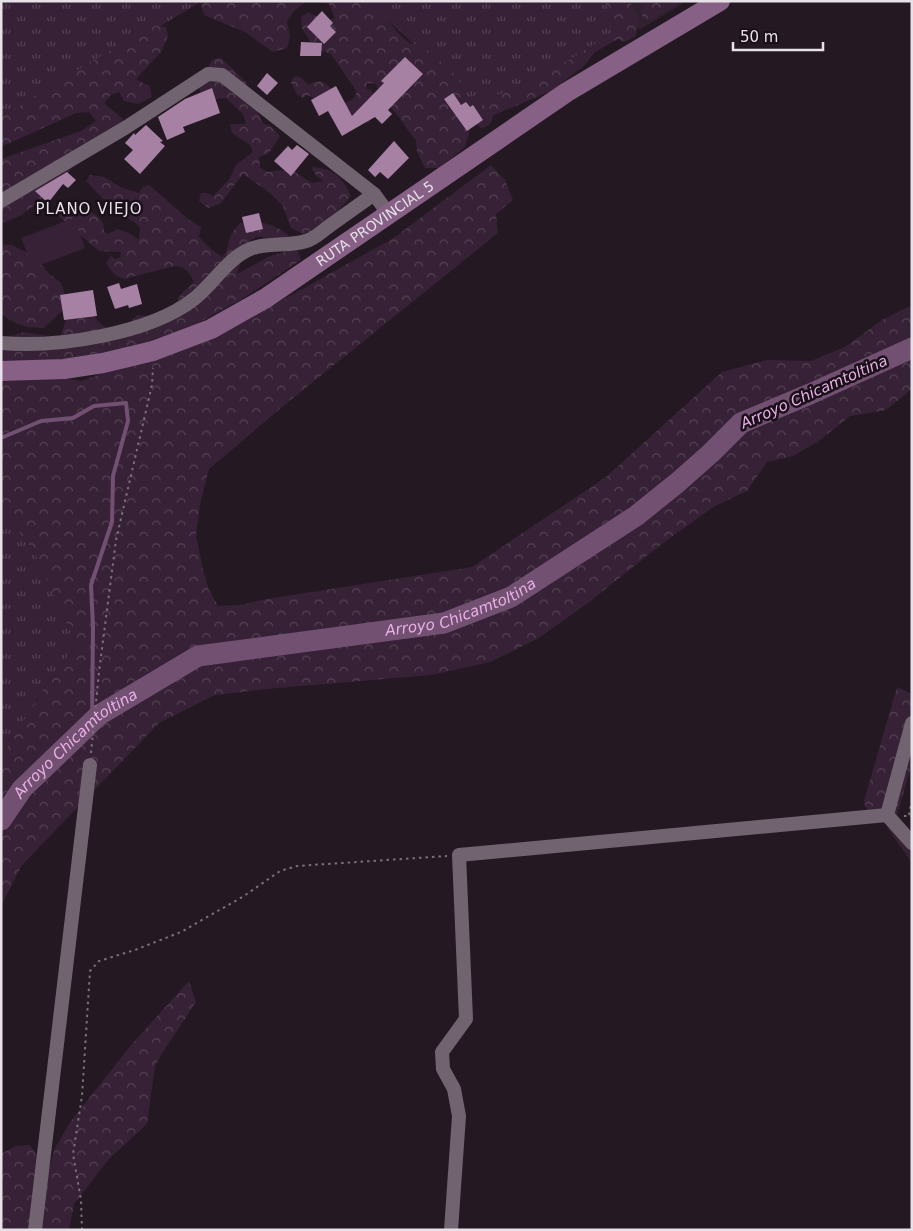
<svg xmlns="http://www.w3.org/2000/svg" width="913" height="1231" font-family="'DejaVu Sans',sans-serif">
	<style>
		.built { fill: #302130 }
		.grass { fill: url(#grass-tufts) }
		.forest { fill: url(#forest-crowns) }
		.pitch { fill: #372136 }
		.lines { fill: none; stroke-linecap: round; stroke-linejoin: round }
		.stream { stroke: #725071; stroke-width: 4 }
		.river { stroke: #725071; stroke-width: 21 }
		.building { fill: #a681a4 }
		.path { stroke: #7a717a; stroke-width: 2; stroke-dasharray: 2.5 4; stroke-linecap: butt }
		.minor { stroke: #716470; stroke-width: 14 }
		.secondary { stroke: #876086; stroke-width: 20 }
		.labels { text-anchor: middle; dominant-baseline: central; stroke-width: 5; stroke-linejoin: round; paint-order: stroke }
		.street-label { font-size: 14px; fill: #e8e1e8; stroke: #1a101a }
		.neighbourhood-label { font-size: 15px; letter-spacing: 1px; fill: #e8e1e8; stroke: #1a101a }
		.water-label { font-size: 15px; font-style: italic; fill: #e9b0e6; stroke: #1a101a }
	</style>
	<defs>
		<pattern id="grass-tufts" width="24" height="20" patternUnits="userSpaceOnUse" patternTransform="scale(1.25)"><rect width="24" height="20" fill="#372136"/><path d="M3 7l-1-3M5 7V3M7 7l1-3M15 17l-1-3M17 17v-4M19 17l1-3" fill="none" stroke="#544153"/></pattern>
		<pattern id="forest-crowns" width="20" height="18" patternUnits="userSpaceOnUse" patternTransform="scale(1.25)"><rect width="20" height="18" fill="#372136"/><path d="M2 6a3 3 0 1 1 6 0M12 15a3 3 0 1 1 6 0" fill="none" stroke="#544153"/></pattern>
	</defs>
	<rect width="100%" height="100%" fill="#241923"/>
	<!-- built -->
	<path class="built" d="M618,1H660L665,10L681,1H687L639,30Z"/>
	<!-- grass -->
	<g class="grass">
		<path d="M1,1H202L1,122Z"/>
		<path d="M366,1H619L612,31L583,56L493,106C494,117 493,126 481,128L475,123L422,51Z"/>
		<path d="M1,507L35,553L77,645L46,685L1,757Z"/>
	</g>
	<!-- forest -->
	<g class="forest">
		<path d="M200,1H307L294,11L287,21L290,36L287,48L273,52L245,32L204,15Z"/>
		<path d="M311,1H368L387,19L398,33L409,43L425,48L459,78L461,92L473,118L465,147L439,168H425L417,152L416,140C409,133 405,125 399,117C389,105 383,100 376,84L367,83L366,89L371,90L378,103L369,123L355,120L343,104L353,99L357,92L331,54L314,48L302,28L301,17L309,12L324,21L335,18L329,4Z"/>
		<path d="M605,1H629L639,17L636,36L624,42L618,39L595,52L584,66L551,91L492,116L485,108L484,101L487,96C519,92 535,81 561,65C578,54 596,44 612,31L614,22Z"/>
		<path d="M646,1H681L650,20L642,19V10Z"/>
		<path d="M152,25L166,27L168,36L161,52L136,79L150,87L152,97L138,104L124,101L119,92L111,95L104,103L122,118L127,130L76,163L51,193L21,215L1,224V159L81,131L96,121L89,112L76,113L1,147V118L38,94Z"/>
		<path d="M221,58L246,82L247,92L263,123L272,127L280,136L269,153L259,157L260,168L268,172L290,169L312,183L324,181L317,177L311,167C333,168 342,177 351,196L332,218L306,235L291,228L283,206L270,193L243,174L220,204L208,208L199,201L201,193H207L213,196L229,180L236,165L253,152L250,145L232,133L230,124H246L243,114L226,98L203,100L198,86L213,59Z"/>
		<path d="M295,76L302,78L308,85C322,78 325,82 335,93L319,101L308,95L302,98L296,93L291,82Z"/>
		<path d="M491,165L505,180L513,200L496,214L498,233L288,402L209,469L200,504L196,535L203,570L209,590L218,606L240,605L261,600L472,567L606,477L722,372L767,360L811,361L845,347L882,320L912,305V389L887,409L882,411L850,416L819,441L793,456L767,462L747,491L715,506L667,540L589,602L539,638L490,662L431,675L277,688L215,695L159,723L22,865L1,906V757L46,685L77,645L35,553L1,508V370L81,381L227,331L392,239Z"/>
		<path d="M90,175L104,177L122,188L139,193L143,187L149,185L188,219L201,227L199,237L212,250L222,257L226,252L231,234L240,223C261,221 271,222 288,235L286,242C277,242 264,235 256,237C252,239 246,244 242,247L244,258L240,263L237,274L270,256L297,249L301,260L242,299L174,336L109,358L1,366V339L24,332L60,338L68,313L92,314L100,323L115,335L123,332L137,315L145,316L155,324L178,302V299L182,293L194,282C184,260 175,266 156,271C145,273 135,276 125,279C115,278 111,270 106,263L111,256L115,259L120,258L121,252L99,251L57,215L55,210C68,204 96,209 103,223C103,224 104,230 104,231L108,234L118,229L131,234L139,240L140,229L137,224L113,209L86,181Z"/>
		<path d="M1,244L12,245L38,258L48,273L61,283L68,305L44,328C23,328 18,325 1,314Z"/>
		<path d="M897,687L912,694V763L896,819L912,849V863L883,821L866,808L864,801Z"/>
		<path d="M189,981L196,1002L161,1055L155,1066L147,1124L108,1160L74,1204L69,1230H1V1154L16,1146L30,1145L48,1172L55,1148L71,1121L132,1044Z"/>
	</g>
	<!-- pitch -->
	<path class="pitch" d="M74,218L85,248L33,268L21,238Z"/>
	<g class="lines">
		<!-- stream -->
		<path class="stream" d="M1,438L41,421L73,418L94,406L126,403L128,421L113,476L112,522L91,585L93,627L92,721"/>
		<!-- river -->
		<path class="river" id="s1" d="M1,820L22,789L99,715L198,656L444,623L511,597L636,516L677,483L711,453L741,423L810,394L912,348"/>
	</g>
	<!-- building -->
	<g class="building">
		<path d="M322,11L333,23L330,26L336,32L324,44L307,27Z"/>
		<path d="M301,42L322,43L321,56H300Z"/>
		<path d="M405,57L423,74L388,110L392,114L382,124L375,117L342,136L328,111L319,116L311,100L336,86L352,116L384,83L381,81Z"/>
		<path d="M267,73L278,83L267,95L257,86Z"/>
		<path d="M212,88L220,113L183,127L185,132L167,140L158,117L185,99Z"/>
		<path d="M453,93L461,105L466,102L470,107L473,105L483,120L467,131L444,99Z"/>
		<path d="M146,125L163,141L160,142L165,146L140,174L124,159L133,150L125,143L134,133L135,135Z"/>
		<path d="M394,141L409,158L388,179L380,172L375,177L368,170Z"/>
		<path d="M297,145L309,154L291,176L274,161L288,146L292,150Z"/>
		<path d="M67,172L76,180L68,188L63,184L48,203L35,191Z"/>
		<path d="M259,213L263,229L246,233L242,217Z"/>
		<path d="M119,283L121,289L137,284L142,304L129,308L128,305L115,309L107,287Z"/>
		<path d="M93,290L97,316L64,320L60,295Z"/>
	</g>
	<g class="lines">
		<!-- path -->
		<g class="path">
			<path d="M91,753L99,672L116,540L152,385L153,368"/>
			<path d="M909,815L912,800"/>
			<path d="M904,816H912"/>
			<path d="M82,1230L81,1200L73,1154L82,1096L90,971L99,961L135,950L181,932L244,896L280,871L297,866L447,856"/>
		</g>
		<!-- minor -->
		<g class="minor">
			<path d="M1,201L125,128L208,74L222,75L374,194L388,213"/>
			<path d="M1,343C57,348 149,334 194,299C212,285 228,258 250,249C266,242 288,247 306,241C314,239 321,232 328,227C343,216 359,205 374,194"/>
			<path d="M887,815L912,723"/>
			<path d="M887,815L912,843"/>
			<path d="M35,1230L90,765"/>
			<path d="M451,1230L459,1116L454,1089L443,1069L442,1052L466,1019L459,855L887,815"/>
		</g>
		<!-- secondary -->
		<path class="secondary" id="s2" d="M1,371L64,369L103,363L153,351L211,329L266,298L567,92L720,1"/>
	</g>
	<g class="labels">
		<!-- street labels -->
		<g class="street-label">
			<text stroke="none"><textPath href="#s2" startOffset="411">RUTA PROVINCIAL 5</textPath></text>
		</g>
		<!-- neighbourhood labels -->
		<g class="neighbourhood-label">
			<text x="89" y="209">PLANO VIEJO</text>
		</g>
		<!-- water labels -->
		<g class="water-label">
			<text transform="translate(814 392) rotate(-24)">Arroyo Chicamtoltina</text>
			<text stroke="none"><textPath href="#s1" startOffset="528">Arroyo Chicamtoltina</textPath></text>
			<text stroke="none"><textPath href="#s1" startOffset="108">Arroyo Chicamtoltina</textPath></text>
		</g>
	</g>
	<!-- border -->
	<rect width="913" height="1231" fill="none" stroke="#e8e1e8" stroke-width="5"/>
	<!-- scale -->
	<path d="M733 42v8h90v-8" fill="none" stroke="#e8e1e8" stroke-width="2.5"/>
	<text x="740" y="42" font-size="15" fill="#e8e1e8" stroke="#1a101a" stroke-width="4" paint-order="stroke">50 m</text>
</svg>
